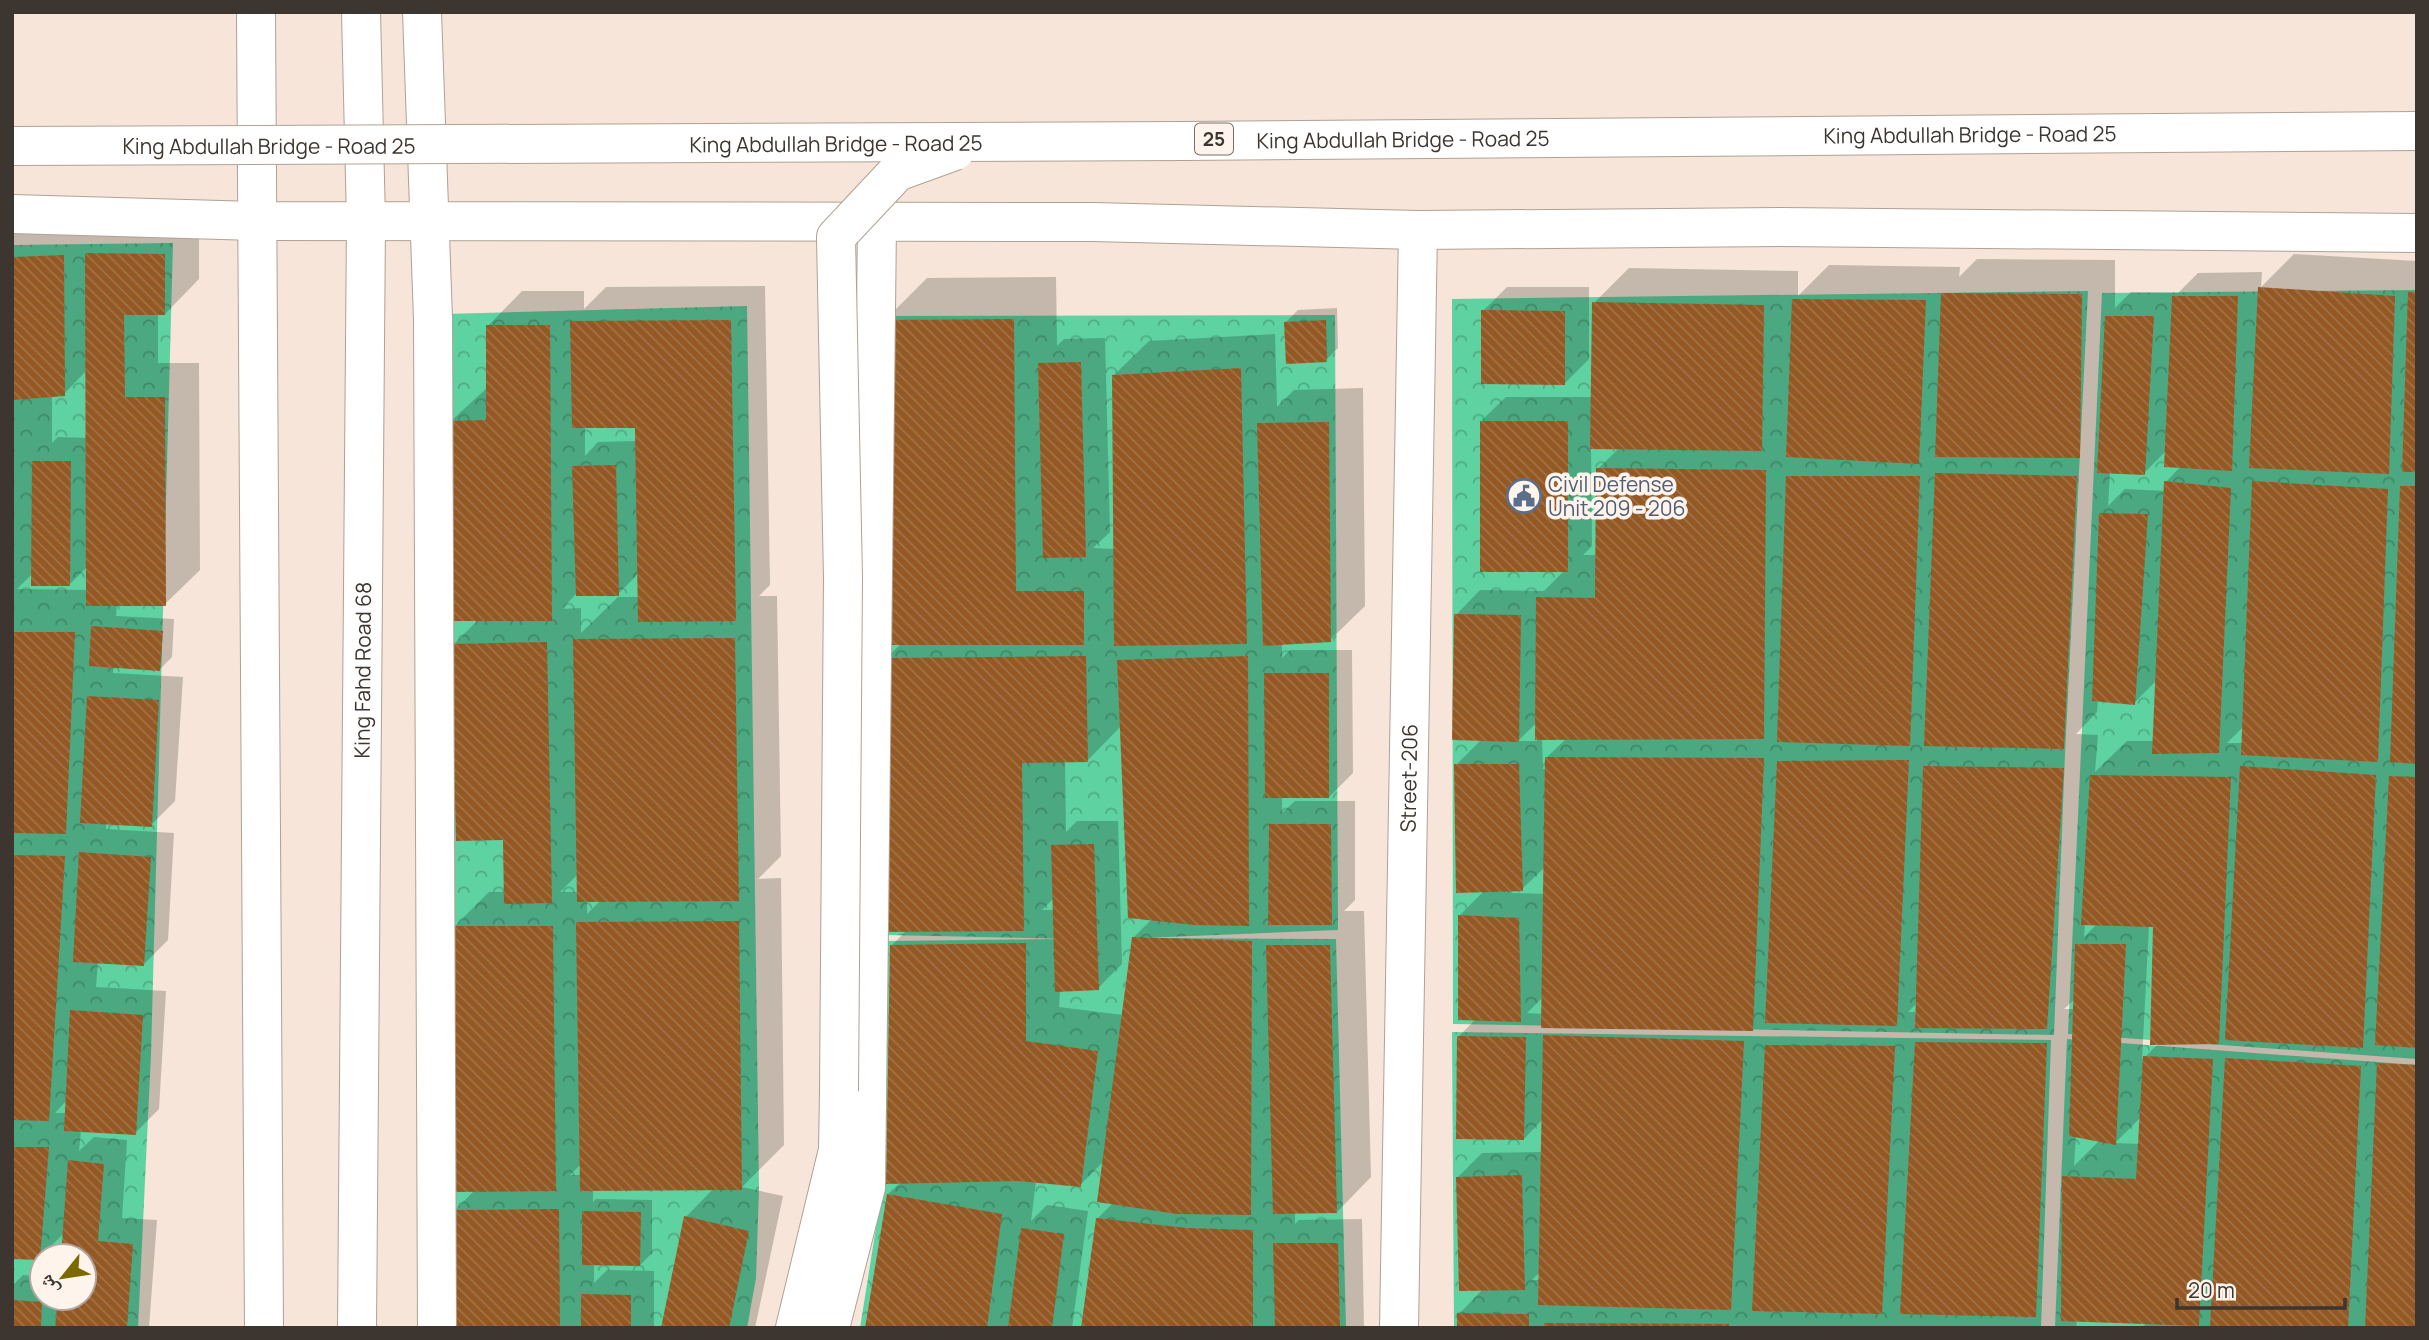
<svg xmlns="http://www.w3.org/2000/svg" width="2429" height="1340" font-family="Manrope,'Noto Naskh Arabic',sans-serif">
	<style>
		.park { fill: url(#park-crowns); fill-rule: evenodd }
		.shadow { fill: #0003; fill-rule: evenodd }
		.building { fill: url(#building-back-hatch) }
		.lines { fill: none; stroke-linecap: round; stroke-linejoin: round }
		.street-casing { stroke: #b1a195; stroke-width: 40 }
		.secondary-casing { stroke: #b1a195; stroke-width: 40 }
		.primary-casing { stroke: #b1a195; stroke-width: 40 }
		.street { stroke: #fff; stroke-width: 38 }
		.secondary { stroke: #fff; stroke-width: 38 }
		.primary { stroke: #fff; stroke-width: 38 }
		.primary-bridge-casing { stroke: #b1a195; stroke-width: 40; stroke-linecap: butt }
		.primary-bridge { stroke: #fff; stroke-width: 38 }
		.labels { text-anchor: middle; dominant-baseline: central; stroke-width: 7; stroke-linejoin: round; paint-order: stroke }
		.shield { fill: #fef4ec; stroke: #766e68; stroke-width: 2 }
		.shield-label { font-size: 19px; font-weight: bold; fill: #3c3530 }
		.street-label { font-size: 21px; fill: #3c3530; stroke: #fef4ec }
		.service-label { font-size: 21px; fill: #4e5e75; stroke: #fef4ec; text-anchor: start }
	</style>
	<defs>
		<pattern id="park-crowns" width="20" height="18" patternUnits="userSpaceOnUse" patternTransform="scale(1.75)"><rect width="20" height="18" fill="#5ed2a0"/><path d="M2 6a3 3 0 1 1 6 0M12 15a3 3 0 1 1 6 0" fill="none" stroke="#4fab83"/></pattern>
		<pattern id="building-back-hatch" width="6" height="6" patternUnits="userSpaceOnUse" patternTransform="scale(1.75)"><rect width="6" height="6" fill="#945823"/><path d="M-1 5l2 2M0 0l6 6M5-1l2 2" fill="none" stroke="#a0724a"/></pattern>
	</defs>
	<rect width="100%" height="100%" fill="#f6e5d8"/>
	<!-- park -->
	<g class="park">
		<path d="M173,243L151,1054L138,1328H12V245ZM42,1256H84V1298H42Z"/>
		<path d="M2417,290V1059L2068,1034L2102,293Z"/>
		<path d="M2088,291L2065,754L2054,1035L1453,1024L1452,299Z"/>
		<path d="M747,306L759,1189L756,1278L747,1328H448L445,314Z"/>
		<path d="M1335,315L1338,930L1143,938L1336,939L1346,1328H860L882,1190L886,941L1071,939L886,935L878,316Z"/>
		<path d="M1452,1032L2051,1040L2041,1328H1454Z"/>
		<path d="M2067,1039L2417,1065V1328H2055Z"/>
	</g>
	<!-- shadow -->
	<g class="shadow">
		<path d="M12,215L199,220V279L165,314H158V363H199L200,570L165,604H117L116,616L174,619L172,657L160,669L114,666L113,673L183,677L175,801L151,825L106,823V829L174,833L168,940L144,964L98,961L96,987L166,991L159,1109L135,1133L81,1130L79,1151L94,1137L127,1140L122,1218L157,1220L149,1328H12V1286L23,1275L42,1277V1298H84V1256H62L64,1233L39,1258L12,1257ZM87,370L88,438L58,437L52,443V395L64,394ZM88,566V590L17,589L33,573L69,585ZM67,1100L66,1113H55Z"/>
		<path d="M2294,254L2417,261V1328H2142L2147,1322L2077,1320L2076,1328H1459V1314L1483,1289L1458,1177L1482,1153L1543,1152V1119L1524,1139L1458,1037L1476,1019L1460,915L1485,890L1456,765L1482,739L1456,615L1480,590L1544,591L1565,570L1481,421L1506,397H1593L1594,303L1629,268L1798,271V296L1829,265L1960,267L1959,277L1977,259L2115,260V308L2131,292L2178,293L2198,273L2262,272L2261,287ZM1591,447L1619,448L1598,469L1597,555H1583L1592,546ZM2166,451L2181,466L2166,482L2165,491L2125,489L2108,506L2110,472L2144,473ZM2157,680L2154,741H2127L2095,772L2098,735L2076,734L2097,712L2098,700L2134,703ZM1537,722V741H1518ZM2244,726L2243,743H2227ZM1542,738H1567L1546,758V769H1543ZM1545,867V894L1512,893V890L1522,889ZM2085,924H2097L2084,937ZM2149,925H2155L2159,1043L2142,1060ZM1543,997V1014L1527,1013ZM2075,999L2074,1009H2064ZM1918,1002L1917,1012H1908ZM2141,1117L2140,1144L2115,1143ZM2076,1136L2100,1140L2074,1166ZM1541,1271L1540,1280H1532Z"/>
		<path d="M1056,277L1057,346L1064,339L1105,338L1110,532L1093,548L1115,549L1114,375L1149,341L1275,334L1277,407L1294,390L1363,388L1365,606L1330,640L1282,643V658L1290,650H1352L1353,773L1329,797H1282V813L1295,801H1355V900L1344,911H1364L1371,1177L1337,1212H1295V1224L1299,1220L1362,1219L1364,1328H1082L1097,1219L1114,1202L1104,1161L1080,1185L1036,1181L1031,1221L1047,1205L1088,1211L1072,1328H866L888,1194L901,1182L891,946L907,930L886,658L901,644L884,321L927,278ZM1121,726L1152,919L1133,938L1123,1015L1059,1007L1060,990L1098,988L1122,964L1118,821H1077L1066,832L1065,761H1087ZM1054,898V910H1042Z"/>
		<path d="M765,286L770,585L759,596H777L781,856L758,879L781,878L784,1145L742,1187L783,1196L755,1328H662L686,1217L714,1188L593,1189V1202L596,1199L652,1200V1253L640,1265L594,1264V1283L607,1270L654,1271V1328H455L454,1211L475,1190L454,927L489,892H505L504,838L453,645L479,619L451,421L488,387V326L522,291H584V309L606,287ZM585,426H637V441L598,442L585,456ZM639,573L640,597H618L581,633V608L562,609L576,594H618ZM578,874V892H560ZM587,900H601L587,914ZM581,1164V1175H570Z"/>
		<path d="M1507,287H1589V359L1565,383L1483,311Z"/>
		<path d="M1337,308L1338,348L1326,360L1286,322L1298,310Z"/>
	</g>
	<!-- building -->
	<g class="building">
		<path d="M85,253L165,254V315H124L125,397H165L166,606H86Z"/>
		<path d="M64,255L65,396L12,400V257Z"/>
		<path d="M2258,287L2395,296L2389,474L2249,468Z"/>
		<path d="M2408,292H2417V472H2402Z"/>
		<path d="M1941,293L2082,294L2080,458L1935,457Z"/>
		<path d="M2172,296H2238L2232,471L2164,467Z"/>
		<path d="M1792,299L1926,300L1919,464L1786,457Z"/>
		<path d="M1592,302L1764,305L1762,451L1590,449Z"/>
		<path d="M1481,310L1565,311V385L1481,384Z"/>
		<path d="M2105,316H2154L2145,475L2097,473Z"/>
		<path d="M1014,319L1016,591H1084V645H885L883,320Z"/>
		<path d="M731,320L736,621L638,622L635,428H572L570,321Z"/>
		<path d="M1326,320L1327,362L1286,364L1284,322Z"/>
		<path d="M486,325H550L552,621H450L449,421L486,420Z"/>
		<path d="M1081,362L1086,557L1043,558L1038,363Z"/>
		<path d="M1241,368L1247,644L1114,646L1112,375Z"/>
		<rect x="1480" y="421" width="88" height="151"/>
		<path d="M1329,422L1331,642L1263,646L1257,423Z"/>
		<path d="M32,461H71L70,586H31Z"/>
		<path d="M616,465L619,596H576L572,466Z"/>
		<path d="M1596,468L1766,470L1764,739L1535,740L1536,597L1595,598Z"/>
		<path d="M1935,473L2077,476L2064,749L1924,746Z"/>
		<path d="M1786,476H1920L1910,746L1777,742Z"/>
		<path d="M2164,481L2231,488L2219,753L2152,754Z"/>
		<path d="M2252,481L2388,489L2378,762L2241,755Z"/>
		<path d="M2400,486H2417V764L2390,762Z"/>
		<path d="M2099,513L2148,514L2135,705L2092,701Z"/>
		<path d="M1454,614L1521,615L1519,742L1452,740Z"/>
		<path d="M91,626L163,631L160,671L89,666Z"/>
		<path d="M12,632H75L66,834L12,833Z"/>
		<path d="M735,638L739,901L577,902L573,639Z"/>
		<path d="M547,642L552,903L504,904L503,840L456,841L451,644Z"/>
		<path d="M1086,656L1088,762L1022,763L1024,931L888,932L885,658Z"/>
		<path d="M1248,656L1249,926L1195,925L1128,918L1117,660Z"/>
		<path d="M1264,673H1329V798H1265Z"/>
		<path d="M87,696L159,700L152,827L80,823Z"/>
		<path d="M1545,757L1764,758L1753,1031L1541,1028Z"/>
		<path d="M1909,760L1897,1026L1765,1023L1777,761Z"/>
		<path d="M1454,764H1519L1523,891L1456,893Z"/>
		<path d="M1923,766L2064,768L2047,1029L1915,1028Z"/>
		<path d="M2240,766L2376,775L2363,1048L2225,1040Z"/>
		<path d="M2090,775L2231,777L2219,1044L2150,1045L2153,927L2081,925Z"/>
		<path d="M2389,776L2417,777V1048L2375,1045Z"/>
		<path d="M1269,824H1331L1332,925H1268Z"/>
		<path d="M1094,844L1099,990L1055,992L1051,845Z"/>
		<path d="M79,852L151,857L144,966L73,962Z"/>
		<path d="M12,855L65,856L49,1121L12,1120Z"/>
		<path d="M1458,915L1519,918L1521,1022L1458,1020Z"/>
		<path d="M739,921L742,1190L580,1191L576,922Z"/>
		<path d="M453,926H553L556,1191L456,1192Z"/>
		<path d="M1132,937L1252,941L1251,1215L1177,1214L1097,1202Z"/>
		<path d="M1026,943V1041L1098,1051L1081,1187L1018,1181L886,1184L890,945Z"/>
		<path d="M2075,944H2126L2116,1145L2069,1136Z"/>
		<path d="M1266,945H1330L1337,1213L1273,1214Z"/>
		<path d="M70,1010L143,1015L136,1135L64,1131Z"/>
		<path d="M1543,1035L1744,1041L1731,1310L1538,1305Z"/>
		<path d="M1457,1036L1526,1037L1524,1140L1456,1139Z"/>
		<path d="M1915,1042L2047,1043L2036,1317L1900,1314Z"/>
		<path d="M1765,1045L1895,1046L1882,1314L1752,1311Z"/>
		<path d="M2143,1056L2213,1059L2199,1326L2061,1321L2062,1176L2136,1179Z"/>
		<path d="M2225,1058L2361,1066L2348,1328L2210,1327Z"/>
		<path d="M2377,1063L2417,1065V1328H2365Z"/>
		<path d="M12,1147H49L40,1260L12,1259Z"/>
		<path d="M68,1160L104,1164L98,1241L133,1244L127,1328H55L58,1298H84V1256H61Z"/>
		<path d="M1522,1175L1525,1290L1459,1291L1456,1177Z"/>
		<path d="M887,1194L1002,1214L987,1328H865Z"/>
		<path d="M559,1209L560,1328H454L453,1210Z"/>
		<path d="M582,1211L641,1212L640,1266L582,1265Z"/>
		<path d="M684,1216L749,1231L729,1328H661Z"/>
		<path d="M1096,1218L1187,1228L1253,1230V1328H1081Z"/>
		<path d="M1021,1228L1064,1234L1052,1328H1008Z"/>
		<path d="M1273,1243H1338L1340,1328H1275Z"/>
		<path d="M581,1294L631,1295V1328H581Z"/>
		<path d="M12,1300L42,1302L41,1328H12Z"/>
		<path d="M1457,1313L1529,1314V1328H1457Z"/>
		<path d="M1544,1323L1729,1324V1328H1544Z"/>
	</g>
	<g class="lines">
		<!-- street casing -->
		<g class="street-casing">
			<g id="street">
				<path d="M422,12L433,319L437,1328"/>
				<path d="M12,214L258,221L1093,222L1418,230L1782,227L2417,233"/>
				<path d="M830,1328L866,1187L877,223"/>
			</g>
		</g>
		<!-- secondary casing -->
		<g class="secondary-casing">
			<g id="secondary">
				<path id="s1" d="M1399,1328L1418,230"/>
			</g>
		</g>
		<!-- primary casing -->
		<g class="primary-casing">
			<g id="primary">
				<path d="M256,12L264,1328"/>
				<path id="s2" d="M357,1328L366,221L361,12"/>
				<path d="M795,1328L838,1150L839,1091"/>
			</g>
		</g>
		<!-- street -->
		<use href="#street" class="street"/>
		<!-- secondary -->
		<use href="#secondary" class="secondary"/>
		<!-- primary -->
		<use href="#primary" class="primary"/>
		<!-- primary-bridge casing -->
		<g class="primary-bridge-casing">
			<g id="primary-bridge">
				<path id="s3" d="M12,146C814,147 1615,136 2417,131"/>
				<path d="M839,1091L843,578L836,237L897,172L955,151"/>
			</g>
		</g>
		<!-- primary-bridge -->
		<use href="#primary-bridge" class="primary-bridge"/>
	</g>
	<!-- icons -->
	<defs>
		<g id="civic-ring" transform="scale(1.75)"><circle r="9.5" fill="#fef4ec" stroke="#5c6f8a" stroke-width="1.5"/><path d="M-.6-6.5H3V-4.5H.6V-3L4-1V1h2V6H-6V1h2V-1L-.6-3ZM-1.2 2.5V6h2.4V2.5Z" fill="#5c6f8a"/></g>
	</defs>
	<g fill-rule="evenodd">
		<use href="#civic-ring" x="1524" y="496"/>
	</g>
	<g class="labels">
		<!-- shield labels -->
		<rect class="shield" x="1195" y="123.5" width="38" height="31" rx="5"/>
		<g class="shield-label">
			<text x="1214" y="139">25</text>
		</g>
		<!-- street labels -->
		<g class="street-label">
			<text stroke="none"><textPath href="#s3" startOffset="1958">King Abdullah Bridge - Road 25</textPath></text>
			<text stroke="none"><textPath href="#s3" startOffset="1391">King Abdullah Bridge - Road 25</textPath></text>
			<text stroke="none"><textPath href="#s3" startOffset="824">King Abdullah Bridge - Road 25</textPath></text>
			<text stroke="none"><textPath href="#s3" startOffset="257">King Abdullah Bridge - Road 25</textPath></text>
			<text stroke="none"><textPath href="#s2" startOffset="658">King Fahd Road 68</textPath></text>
			<text stroke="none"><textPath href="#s1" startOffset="550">Street-206</textPath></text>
		</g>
		<!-- service labels -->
		<g class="service-label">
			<text x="1548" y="484">Civil Defense<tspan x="1548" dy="24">Unit 209 - 206</tspan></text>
		</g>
	</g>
	<!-- border -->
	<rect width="2429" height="1340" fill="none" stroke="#3c3530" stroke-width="28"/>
	<!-- north arrow -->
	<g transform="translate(63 1277) rotate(240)"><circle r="33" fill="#fef4ec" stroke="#b0a8a1" stroke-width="2"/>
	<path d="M0-5L12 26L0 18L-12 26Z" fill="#7b6800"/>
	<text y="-10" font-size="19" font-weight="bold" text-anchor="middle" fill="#3c3530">ش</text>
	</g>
	<!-- scale -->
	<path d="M2177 1298v10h168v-10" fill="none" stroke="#3c3530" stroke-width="3.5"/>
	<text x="2188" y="1298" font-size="21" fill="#3c3530" stroke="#fef4ec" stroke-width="5" paint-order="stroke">20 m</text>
</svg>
